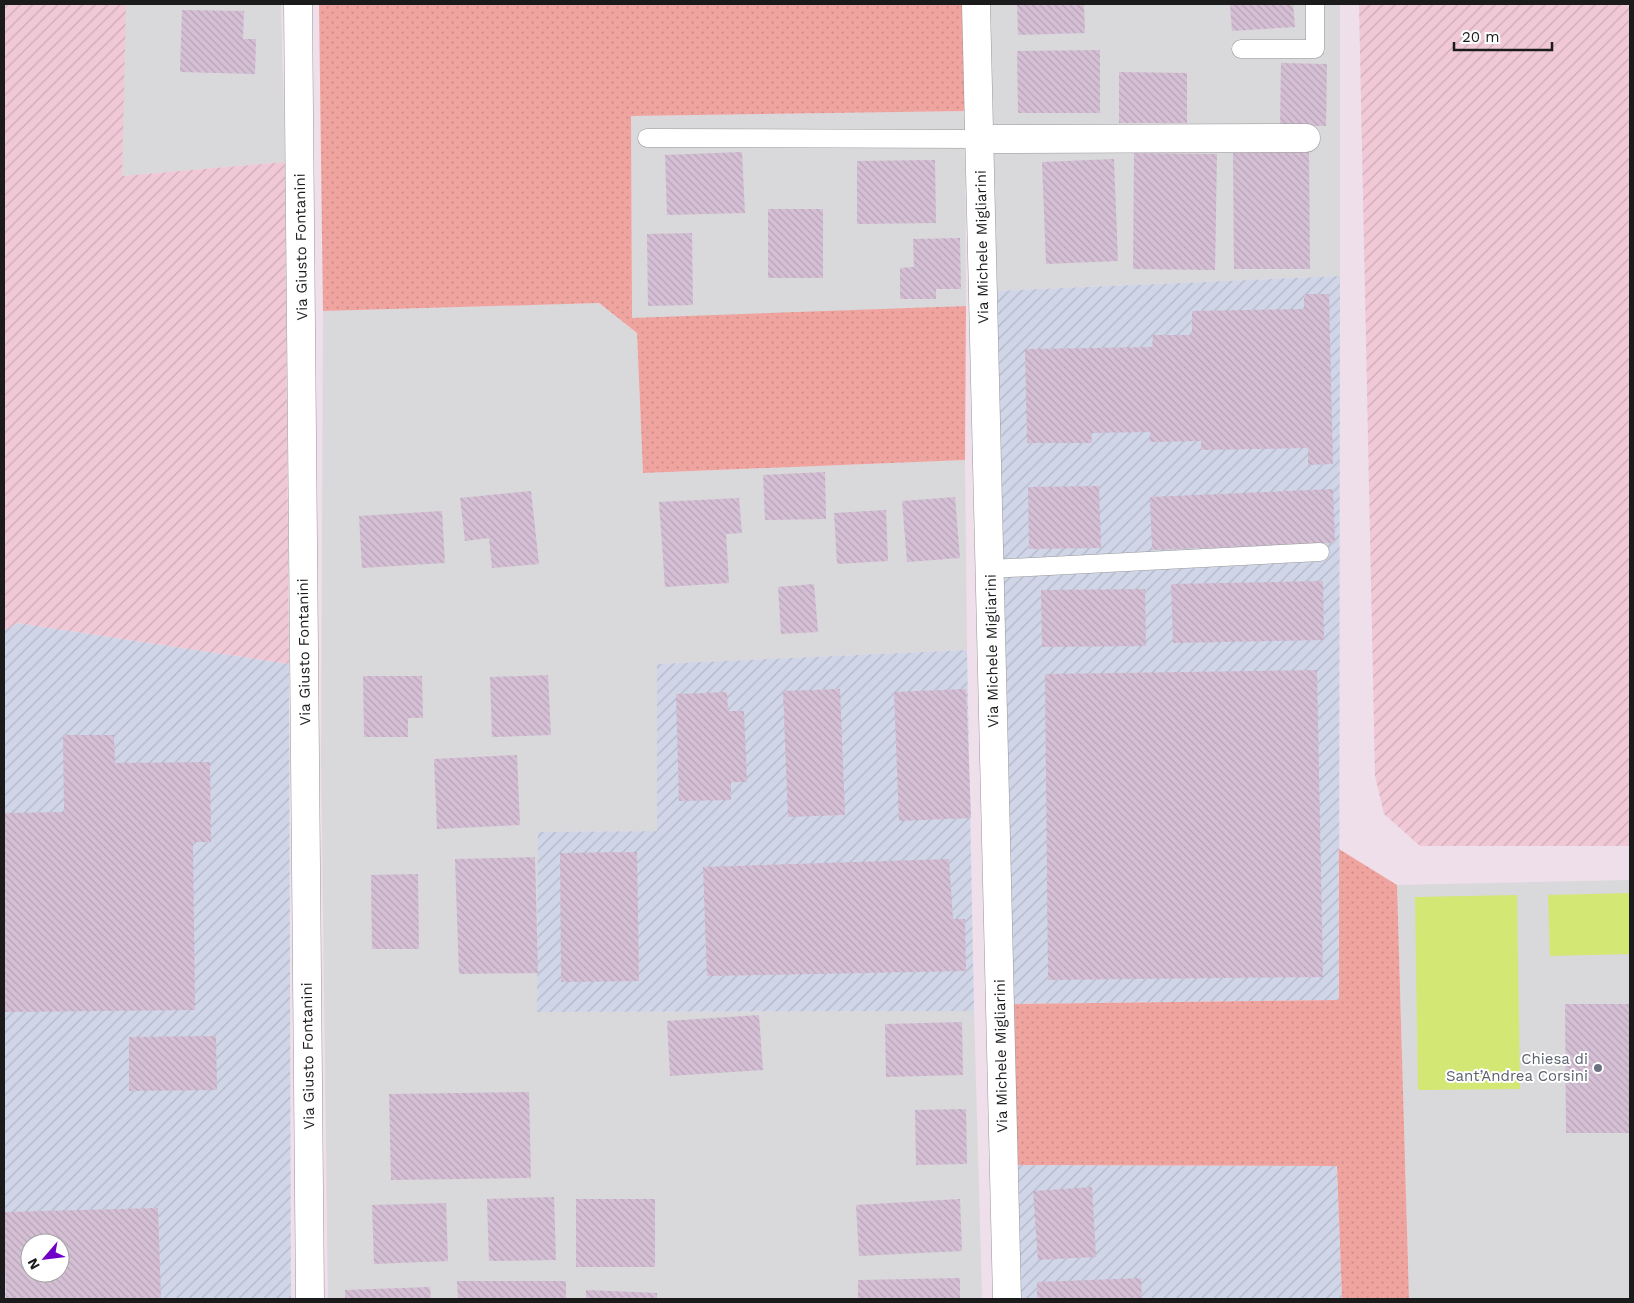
<svg xmlns="http://www.w3.org/2000/svg" width="1634" height="1303" font-family="'Work Sans',sans-serif">
	<style>
		.residential { fill: #d9d8da }
		.industrial { fill: url(#industrial-furrows); fill-rule: evenodd }
		.farmland { fill: url(#farmland-furrows) }
		.grass { fill: url(#grass-dots) }
		.pitch { fill: #d3e774 }
		.building { fill: url(#building-back-hatch); fill-rule: evenodd }
		.lines { fill: none; stroke-linecap: round; stroke-linejoin: round }
		.lane-casing { stroke: #989898; stroke-width: 19 }
		.street-casing { stroke: #989898; stroke-width: 29 }
		.lane { stroke: #fff; stroke-width: 18 }
		.street { stroke: #fff; stroke-width: 28 }
		.worship-dot { fill: #6b7280; stroke: #fff; stroke-width: 2 }
		.labels { text-anchor: middle; dominant-baseline: central; stroke-width: 4; stroke-linejoin: round; paint-order: stroke }
		.street-label { font-size: 15px; fill: #1b1b1b; stroke: #fff }
		.worship-label { font-size: 15px; fill: #5b616d; stroke: #fff; text-anchor: end }
	</style>
	<defs>
		<pattern id="industrial-furrows" width="10" height="10" patternUnits="userSpaceOnUse" patternTransform="scale(1.25)"><rect width="10" height="10" fill="#d0d6e8"/><path d="M-1 1l2-2M0 10L10 0M9 11l2-2" fill="none" stroke="#b2b7c6"/></pattern>
		<pattern id="farmland-furrows" width="10" height="10" patternUnits="userSpaceOnUse" patternTransform="scale(1.25)"><rect width="10" height="10" fill="#f0c8d6"/><path d="M-1 1l2-2M0 10L10 0M9 11l2-2" fill="none" stroke="#cdabb7"/></pattern>
		<pattern id="grass-dots" width="8" height="8" patternUnits="userSpaceOnUse" patternTransform="scale(1.25)"><rect width="8" height="8" fill="#efa49f"/><path d="M2 2h.1M6 6h.1" fill="none" stroke="#cc8d88" stroke-width="1.8" stroke-linecap="round"/></pattern>
		<pattern id="building-back-hatch" width="6" height="6" patternUnits="userSpaceOnUse" patternTransform="scale(1.25)"><rect width="6" height="6" fill="#d5bfd5"/><path d="M-1 5l2 2M0 0l6 6M5-1l2 2" fill="none" stroke="#b6a4b6"/></pattern>
	</defs>
	<rect width="100%" height="100%" fill="#eedfeb"/>
	<!-- residential -->
	<g class="residential">
		<path d="M126,4H281L285,162L121,176Z"/>
		<path d="M989,4H1340V276L994,291Z"/>
		<path d="M965,111L966,306L632,319L631,116Z"/>
		<path d="M598,303L637,333L643,473L965,460L967,650L657,664V831L539,832L537,1012L974,1011L982,1299H328L321,762L323,311Z"/>
		<path d="M1630,880V1299H1409L1397,885Z"/>
	</g>
	<!-- industrial -->
	<g class="industrial">
		<path d="M1340,276L1339,1000L1012,1004L994,291Z"/>
		<path d="M17,623L289,664L291,1299H4V631ZM30,1243H60V1273H30Z"/>
		<path d="M967,650L974,1011L537,1012L538,832L657,831V664Z"/>
		<path d="M1017,1165L1337,1166L1342,1299H1020Z"/>
	</g>
	<!-- farmland -->
	<g class="farmland">
		<path d="M4,4H126L122,176L285,162L289,664L17,623L4,631Z"/>
		<path d="M1359,4H1630V846H1420L1384,814L1375,776Z"/>
	</g>
	<!-- grass -->
	<g class="grass">
		<path d="M319,4H962L965,111L631,116L632,318L966,306L965,460L643,473L637,333L599,303L323,311Z"/>
		<path d="M1339,849L1397,885L1409,1299H1342L1337,1166L1017,1165L1012,1004L1339,1000Z"/>
	</g>
	<!-- pitch -->
	<g class="pitch">
		<path d="M1630,893V954L1550,956L1548,895Z"/>
		<path d="M1517,895L1520,1089L1418,1090L1415,897Z"/>
	</g>
	<!-- building -->
	<g class="building">
		<path d="M1017,4H1084L1085,33L1018,35Z"/>
		<path d="M1230,4H1293L1295,27L1232,31Z"/>
		<path d="M182,10L244,11L243,39H256L255,74L180,72Z"/>
		<path d="M1100,50V113H1018L1017,51Z"/>
		<path d="M1281,63L1327,64L1326,126H1280Z"/>
		<path d="M1119,72L1187,73V123H1119Z"/>
		<path d="M742,152L745,213L667,215L665,155Z"/>
		<path d="M1309,152L1310,269H1234L1233,153Z"/>
		<path d="M1134,153L1217,154L1215,270L1133,269Z"/>
		<path d="M1114,159L1118,261L1046,264L1042,162Z"/>
		<path d="M935,160L936,223L857,224V161Z"/>
		<rect x="768" y="209" width="55" height="69"/>
		<path d="M692,233L693,305L648,306L647,234Z"/>
		<path d="M960,238L961,289H936V299H900V268L914,267L913,239Z"/>
		<path d="M1304,294H1329L1333,464L1308,465V448L1201,450V441L1150,442V432L1091,433L1092,443H1027L1025,349L1152,347L1153,335H1192V311L1304,309Z"/>
		<path d="M825,472L826,519L765,520L763,475Z"/>
		<path d="M1099,486L1101,548L1029,549L1028,487Z"/>
		<path d="M1333,489L1335,543L1152,550L1150,497Z"/>
		<path d="M531,491L539,564L492,568L489,538L465,541L460,498Z"/>
		<path d="M955,497L960,558L907,562L902,501Z"/>
		<path d="M739,498L742,533L726,534L729,583L665,587L659,502Z"/>
		<path d="M886,510L888,561L837,564L834,513Z"/>
		<path d="M442,511L445,563L362,568L359,516Z"/>
		<path d="M1323,581L1324,640L1173,643L1171,584Z"/>
		<path d="M814,584L818,632L781,634L778,587Z"/>
		<path d="M1145,589L1146,646L1042,647L1041,590Z"/>
		<path d="M1317,670L1323,977L1048,980L1045,674Z"/>
		<path d="M548,675L551,735L492,737L490,677Z"/>
		<path d="M363,676H422L423,718H408V737H364Z"/>
		<path d="M840,689L845,815L788,817L783,691Z"/>
		<path d="M966,689L971,818L899,821L894,692Z"/>
		<path d="M727,692L728,711H744L747,782H731V800L679,801L676,694Z"/>
		<path d="M63,735H114L115,763L210,762L211,842H193L195,1010L4,1012V813L64,812Z"/>
		<path d="M517,755L520,825L437,829L434,759Z"/>
		<path d="M637,852L639,981L561,982L560,853Z"/>
		<path d="M535,857L538,973L459,974L455,859Z"/>
		<path d="M949,859L953,919H965L966,971L707,976L703,867Z"/>
		<path d="M418,874L419,949H372L371,875Z"/>
		<path d="M1565,1004H1630V1133H1566Z"/>
		<path d="M759,1015L763,1070L670,1076L667,1021Z"/>
		<path d="M962,1022L963,1075L886,1077L885,1024Z"/>
		<path d="M216,1036L217,1090L129,1091V1037Z"/>
		<path d="M529,1092L531,1178L391,1180L389,1094Z"/>
		<path d="M966,1109L967,1164L916,1165L915,1110Z"/>
		<path d="M1092,1187L1096,1257L1038,1260L1033,1191Z"/>
		<path d="M554,1197L556,1260L489,1261L487,1199Z"/>
		<rect x="576" y="1199" width="79" height="68"/>
		<path d="M960,1199L962,1251L859,1256L856,1205Z"/>
		<path d="M446,1203L448,1261L374,1264L372,1205Z"/>
		<path d="M158,1208L161,1299H6L4,1212ZM30,1243H60V1273H30Z"/>
		<path d="M960,1278V1299H858V1280Z"/>
		<path d="M1141,1278L1142,1299H1037V1282Z"/>
		<path d="M457,1281H566V1299H458Z"/>
		<path d="M430,1287L431,1299H345V1290Z"/>
		<path d="M586,1290L657,1293V1299H586Z"/>
	</g>
	<g class="lines">
		<!-- lane casing -->
		<g class="lane-casing">
			<g id="lane">
				<path d="M1241,49H1315V4"/>
				<path d="M647,138L980,139"/>
				<path d="M990,569L1320,552"/>
			</g>
		</g>
		<!-- street casing -->
		<g class="street-casing">
			<g id="street">
				<path d="M298,4L310,1299"/>
				<path d="M976,4L1007,1299"/>
				<path d="M980,139L1306,138"/>
			</g>
		</g>
		<!-- lane -->
		<use href="#lane" class="lane"/>
		<!-- street -->
		<use href="#street" class="street"/>
	</g>
	<!-- markers -->
	<circle class="worship-dot" cx="1598" cy="1068" r="5"/>
	<g class="labels">
		<!-- street labels -->
		<g class="street-label">
			<text transform="translate(301 247) rotate(-91)">Via Giusto Fontanini</text>
			<text transform="translate(982 247) rotate(-91)">Via Michele Migliarini</text>
			<text transform="translate(992 651) rotate(-91)">Via Michele Migliarini</text>
			<text transform="translate(304 652) rotate(-91)">Via Giusto Fontanini</text>
			<text transform="translate(308 1056) rotate(-91)">Via Giusto Fontanini</text>
			<text transform="translate(1001 1056) rotate(-91)">Via Michele Migliarini</text>
		</g>
		<!-- worship labels -->
		<g class="worship-label">
			<text x="1588" y="1059">Chiesa di<tspan x="1588" dy="17">Sant’Andrea Corsini</tspan></text>
		</g>
	</g>
	<!-- border -->
	<rect width="1634" height="1303" fill="none" stroke="#1b1b1b" stroke-width="10"/>
	<!-- north arrow -->
	<g transform="translate(45 1258) rotate(242)"><circle r="24" fill="#ffffff" stroke="#a4a4a4"/>
	<path d="M0-4L9 19L0 12L-9 19Z" fill="#6f00c7"/>
	<text y="-8" font-size="14" font-weight="bold" text-anchor="middle" fill="#1b1b1b">N</text>
	</g>
	<!-- scale -->
	<path d="M1454 42v8h98v-8" fill="none" stroke="#1b1b1b" stroke-width="2.5"/>
	<text x="1462" y="42" font-size="15" fill="#1b1b1b" stroke="#ffffff" stroke-width="4" paint-order="stroke">20 m</text>
</svg>
